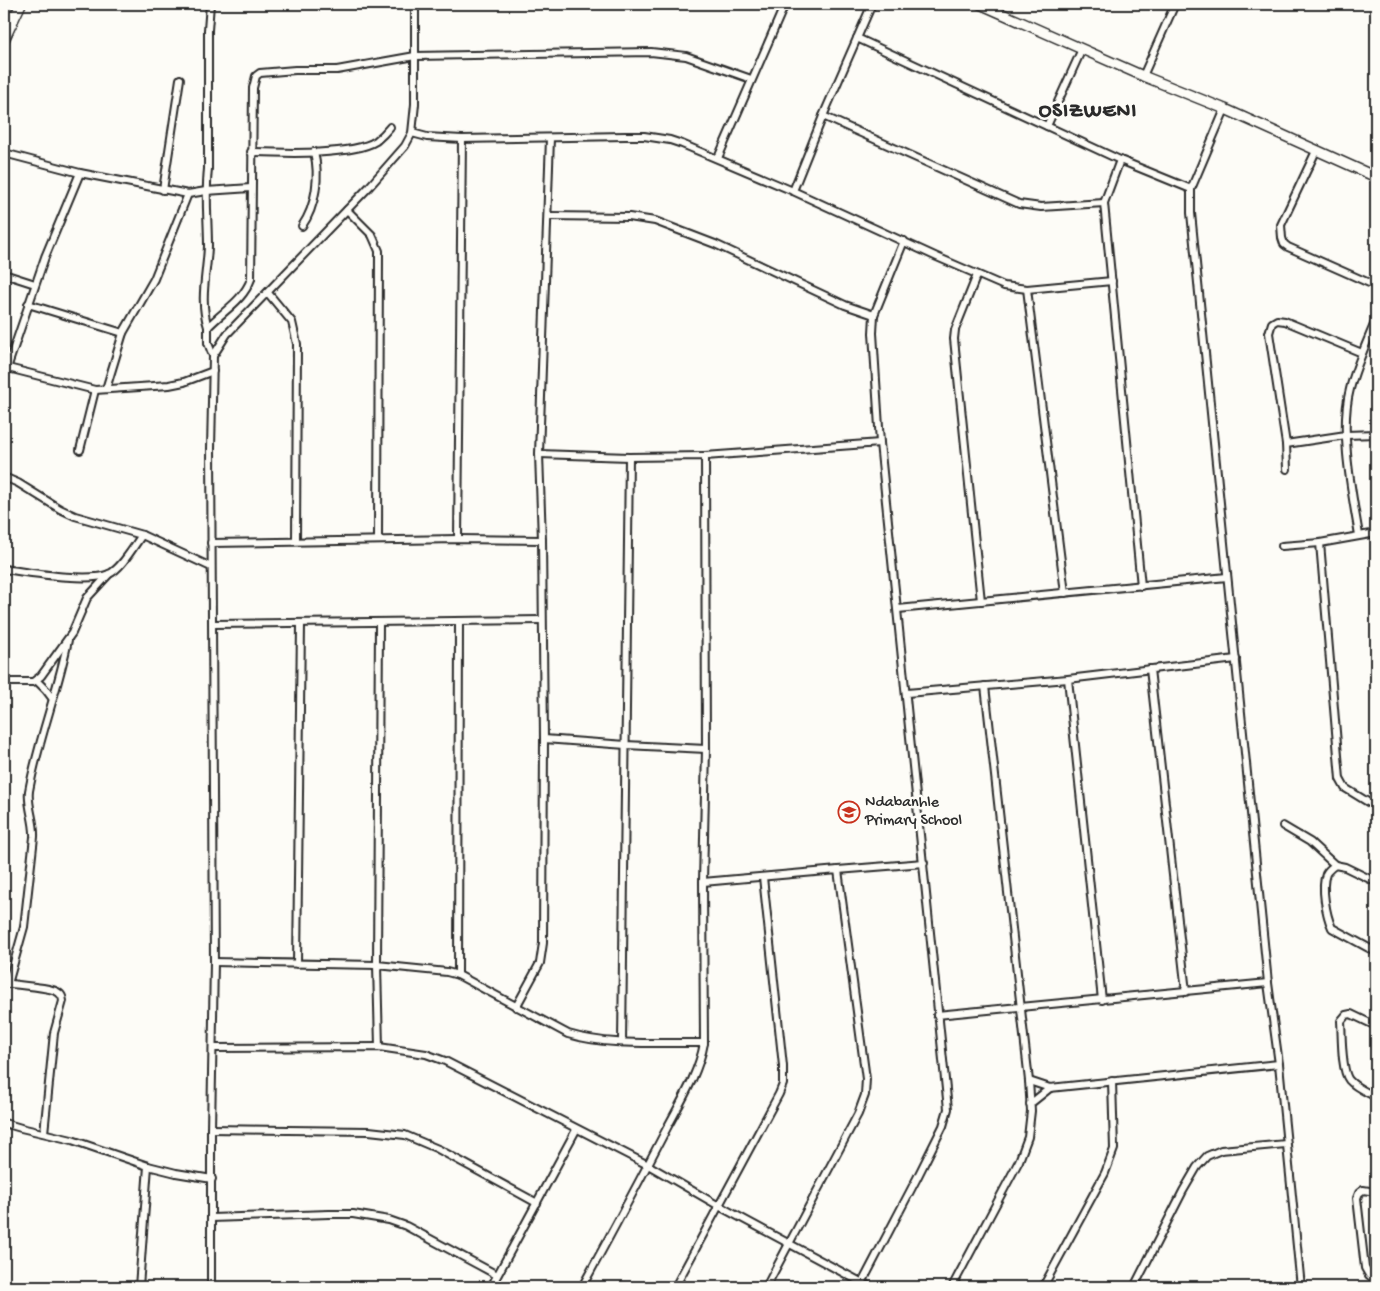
<svg xmlns="http://www.w3.org/2000/svg" width="1380" height="1291" font-family="'Gochi Hand',sans-serif">
	<style>
		.lines { fill: none; stroke-linecap: round; stroke-linejoin: round }
		.street-casing { stroke: #2b2b2b; stroke-width: 10 }
		.secondary-casing { stroke: #2b2b2b; stroke-width: 12 }
		.street { stroke: #fdfcf7; stroke-width: 6 }
		.secondary { stroke: #fdfcf7; stroke-width: 9 }
		.labels { text-anchor: middle; dominant-baseline: central; stroke-width: 5; stroke-linejoin: round; paint-order: stroke }
		.poi-label { font-size: 16px; fill: #2b2b2b; stroke: #fdfcf7; text-anchor: start }
		.district-label { font-size: 21px; font-weight: bold; letter-spacing: 1px; fill: #2b2b2b; stroke: #fdfcf7 }
	</style>
	<rect width="100%" height="100%" fill="#fdfcf7"/>
	<filter id="ink" filterUnits="userSpaceOnUse"><feTurbulence type="fractalNoise" baseFrequency=".02" numOctaves="2"/><feDisplacementMap in="SourceGraphic" scale="10" xChannelSelector="R" yChannelSelector="G"/><feConvolveMatrix kernelMatrix="1 2 1 2 8 2 1 2 1" color-interpolation-filters="sRGB"/></filter>
	<g filter="url(#ink)">
		<g class="lines">
			<!-- street casing -->
			<g class="street-casing">
				<g id="street">
					<path d="M771,4L783,9"/>
					<path d="M4,14L17,13"/>
					<path d="M857,38L1120,160L1191,189"/>
					<path d="M1143,76L1175,4"/>
					<path d="M1225,109L1191,189V213L1268,983L1279,1064L1301,1287"/>
					<path d="M823,116L1019,204L1041,207L1104,203"/>
					<path d="M1047,126L1082,49"/>
					<path d="M412,133L427,137L462,139L625,136H644L670,140L682,144L793,191L937,257L1004,286L1027,289L1112,281"/>
					<path d="M1316,151L1281,225L1282,238L1284,244L1288,247L1376,286"/>
					<path d="M251,152C281,153 352,156 376,141C381,137 386,132 390,127"/>
					<path d="M4,153L80,173L188,194L206,191L251,188"/>
					<path d="M718,158L785,4"/>
					<path d="M1120,160L1104,203L1141,586"/>
					<path d="M163,190L180,79"/>
					<path d="M793,191L823,116L872,4"/>
					<path d="M347,210L372,235L379,251L378,540"/>
					<path d="M548,216L629,217L655,221L715,244L845,305L874,315"/>
					<path d="M302,226C316,206 320,176 314,152"/>
					<path d="M4,274L35,284"/>
					<path d="M977,275L955,330L954,339L981,601"/>
					<path d="M1027,289L1065,593"/>
					<path d="M268,293L292,322L297,344L296,541"/>
					<path d="M28,304L123,333"/>
					<path d="M208,327C199,300 207,274 208,246C208,220 205,195 208,169V30L210,4"/>
					<path d="M213,356L208,343V327C223,311 243,301 251,279L253,88L256,76L260,73L295,70H337L415,56L651,52L686,56L751,79"/>
					<path d="M4,367L95,390L169,385L184,382L213,371"/>
					<path d="M4,377L45,257L80,173"/>
					<path d="M106,389L123,333L154,279L188,194"/>
					<path d="M1286,444L1346,435L1376,434"/>
					<path d="M80,450L95,390"/>
					<path d="M539,454L629,457L705,456L706,749L703,882L704,1043C699,1072 682,1100 668,1126C640,1180 611,1234 582,1287"/>
					<path d="M705,456L880,443"/>
					<path d="M1287,469L1286,444L1269,333L1272,323L1277,320L1285,321L1362,353"/>
					<path d="M4,477L18,483L60,509L75,516L142,535L211,567"/>
					<path d="M1359,535C1352,493 1339,430 1350,389C1356,365 1367,342 1376,320"/>
					<path d="M458,539L462,139"/>
					<path d="M211,543L458,539L542,540"/>
					<path d="M1320,543L1340,779L1345,788L1376,807"/>
					<path d="M1282,546L1320,543L1376,533"/>
					<path d="M4,569C27,572 89,583 109,574C121,569 134,546 142,535"/>
					<path d="M898,609L1227,577"/>
					<path d="M213,624L542,620"/>
					<path d="M1150,669L1186,992"/>
					<path d="M1068,679L1102,1000"/>
					<path d="M36,680L46,690L52,698"/>
					<path d="M4,682H33L41,676L72,633L87,598L109,574"/>
					<path d="M907,693L1068,679L1236,659"/>
					<path d="M544,739L626,745L706,749"/>
					<path d="M1283,826L1310,842L1335,865"/>
					<path d="M838,870L924,863"/>
					<path d="M703,882L838,870L866,1079L865,1095L858,1114L766,1287"/>
					<path d="M1376,882L1345,867L1335,865C1331,868 1328,870 1326,874C1321,887 1326,915 1332,928L1376,952"/>
					<path d="M214,962L377,965L447,972L458,975L568,1034C612,1047 659,1042 704,1043"/>
					<path d="M297,964L301,624"/>
					<path d="M458,975L459,621"/>
					<path d="M4,983C14,985 53,987 59,993C63,996 62,997 63,1001L54,1033L44,1133"/>
					<path d="M8,984L24,927L34,837C35,821 27,806 29,791C38,740 58,691 68,640"/>
					<path d="M516,1007L540,963L543,943L544,739L542,540L539,454L550,138"/>
					<path d="M937,1015L1268,983"/>
					<path d="M1376,1026L1351,1014L1346,1015L1341,1021C1342,1035 1341,1070 1349,1080C1356,1088 1367,1092 1376,1097"/>
					<path d="M622,1042L629,457"/>
					<path d="M379,1047L377,965L379,623"/>
					<path d="M214,1048L379,1047L426,1054L445,1061L648,1165L719,1206L870,1287"/>
					<path d="M1029,1081L1050,1088L1279,1064"/>
					<path d="M1030,1104L1050,1088"/>
					<path d="M4,1123L21,1128L72,1140L148,1166L176,1173L212,1179"/>
					<path d="M211,1129L369,1131L405,1135L438,1149L537,1203"/>
					<path d="M1376,1192L1363,1190L1359,1193L1357,1198L1365,1268L1369,1275L1376,1281"/>
					<path d="M211,1218L329,1214H353L389,1220L406,1226L497,1275"/>
					<path d="M862,1283L917,1178L943,1126L948,1109L880,443L873,333L874,315L904,241"/>
					<path d="M139,1287L148,1166"/>
					<path d="M211,1287V1129L214,962L211,448L213,356L227,334L369,187L405,146L412,133L415,104V4"/>
					<path d="M491,1287L576,1130"/>
					<path d="M675,1287L779,1094L783,1084V1066L763,877"/>
					<path d="M952,1287L1019,1161L1028,1137L1031,1111L1029,1081L985,686"/>
					<path d="M1043,1287L1105,1173L1114,1149L1112,1081"/>
					<path d="M1134,1287L1183,1191L1197,1167L1207,1156L1221,1150L1286,1144"/>
				</g>
			</g>
			<!-- secondary casing -->
			<g class="secondary-casing">
				<g id="secondary">
					<path d="M980,4L1143,76L1225,109L1376,177"/>
					<path d="M4,40L21,4"/>
				</g>
			</g>
			<!-- street -->
			<use href="#street" class="street"/>
			<!-- secondary -->
			<use href="#secondary" class="secondary"/>
		</g>
	</g>
	<!-- icons -->
	<defs>
		<g id="school-ring" transform="scale(1.125)"><circle r="9.5" fill="#fdfcf7" stroke="#c8321e" stroke-width="1.5"/><path d="M0-5L7-2L0 1L-7-2ZM-4 1L0 2.5L4 1V4Q0 6-4 4Z" fill="#c8321e"/></g>
	</defs>
	<g fill-rule="evenodd">
		<use href="#school-ring" x="849" y="812"/>
	</g>
	<g class="labels">
		<!-- poi labels -->
		<g class="poi-label">
			<text x="865" y="803">Ndabanhle<tspan x="865" dy="18">Primary School</tspan></text>
		</g>
		<!-- district labels -->
		<g class="district-label">
			<text x="1088" y="112">OSIZWENI</text>
		</g>
	</g>
	<!-- margin -->
	<rect width="1380" height="1291" fill="none" stroke="#fdfcf7" stroke-width="20"/>
	<rect x="10" y="10" width="1360" height="1271" fill="none" stroke="#2b2b2b" stroke-width="2" filter="url(#ink)"/>
</svg>
